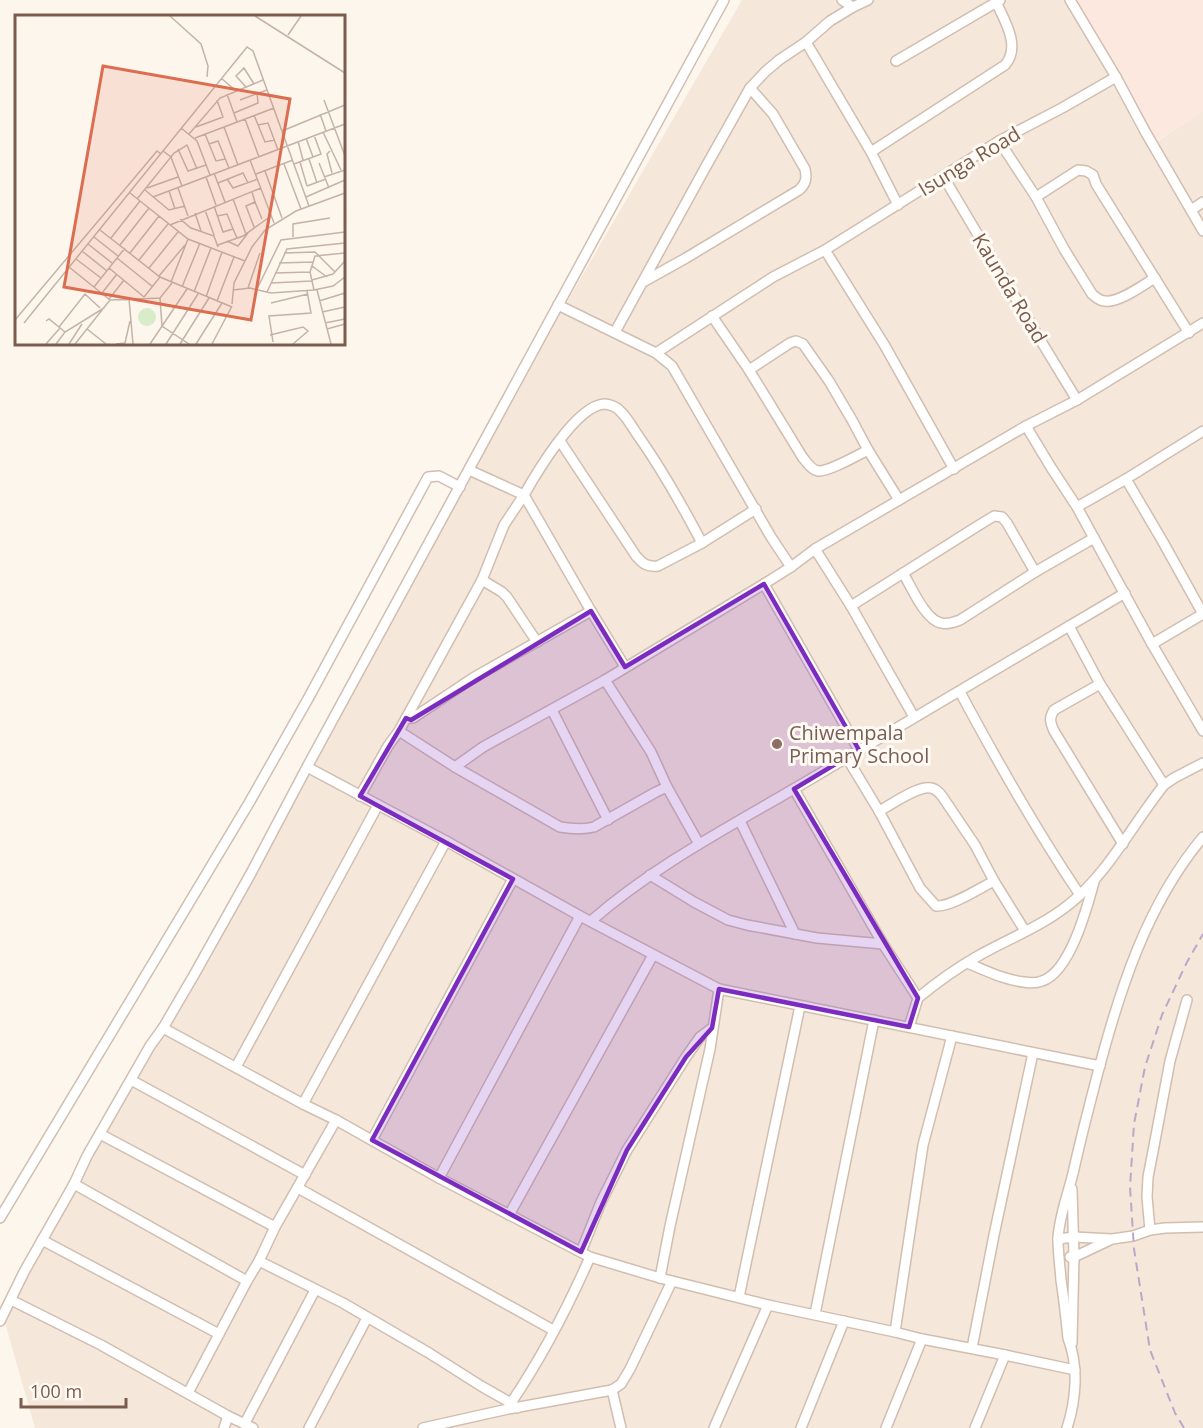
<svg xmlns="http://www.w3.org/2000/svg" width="1203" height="1428" font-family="'Open Sans',sans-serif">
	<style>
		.residential { fill: #f5e8da }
		.commercial { fill: #fde8e0 }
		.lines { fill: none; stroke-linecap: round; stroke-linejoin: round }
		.minor-casing { stroke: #d1beb0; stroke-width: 12 }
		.minor { stroke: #fff; stroke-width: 9 }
		.rail { stroke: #b9a8c9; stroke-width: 2; stroke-dasharray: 9 6; stroke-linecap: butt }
		.marked { fill: #7b2cbf; fill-opacity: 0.2; stroke: #7b2cbf; stroke-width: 4.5; stroke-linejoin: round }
		.education-dot { fill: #8d6e63; stroke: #fffaf3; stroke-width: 2 }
		.labels { text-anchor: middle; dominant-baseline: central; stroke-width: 6; stroke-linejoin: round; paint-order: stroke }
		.street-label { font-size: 20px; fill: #7a5c4d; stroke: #fffaf3 }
		.education-label { font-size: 20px; fill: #785e54; stroke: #fffaf3; text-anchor: start }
		.inset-road { fill: none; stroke: #c5b3a7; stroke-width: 1.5 }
		.view { fill: #dc6d51; fill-opacity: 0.15; stroke: #dc6d51; stroke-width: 3 }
		.inset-edge { fill: none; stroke: #7a5c4d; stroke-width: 3 }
	</style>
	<rect width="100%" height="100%" fill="#fdf6ec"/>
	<!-- residential -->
	<path class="residential" d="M742,0H1071L1156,142L1203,111V1428H35L1,1309L451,502Z"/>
	<!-- commercial -->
	<path class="commercial" d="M1071,0H1203V111L1155,142Z"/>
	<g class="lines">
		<!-- minor casing -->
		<g class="minor-casing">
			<g id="minor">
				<path d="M842,0L853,7"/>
				<path d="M1070,0L1116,77L1146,133L1203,231"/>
				<path d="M806,42L871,152L898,205"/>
				<path d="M896,61L1000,0"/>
				<path d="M999,141L1036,197L1064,249L1092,294C1096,297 1099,301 1105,301C1119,303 1143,285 1155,278"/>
				<path d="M871,152L1005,65C1021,47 1005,21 996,2"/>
				<path d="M943,176L1044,346L1077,400"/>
				<path d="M1036,197L1078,170L1086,171L1093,175L1096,184L1189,333"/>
				<path d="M1191,210L1203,202"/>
				<path d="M825,250L885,346L954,469"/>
				<path d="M643,282L686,258L799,190C806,184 807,178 805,169L773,114L750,88"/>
				<path d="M558,305L656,353L672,366L771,537L791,567"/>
				<path d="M712,316L749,370L803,458C807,462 811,470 818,471C828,472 858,455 868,450"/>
				<path d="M615,332L704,170L750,88L765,72L779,60L806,42L830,21L853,7L868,0"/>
				<path d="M656,353L773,277L825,250L999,141L1062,108L1116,77"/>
				<path d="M749,370L790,343L796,341L803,344L829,381L852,420L868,450L899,500"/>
				<path d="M1026,426L1052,469L1077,507L1152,644L1203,731"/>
				<path d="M560,441L636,556C643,564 647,567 658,566L702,543L756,509"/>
				<path d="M1126,479L1163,542L1203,614"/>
				<path d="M1077,507L1126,479L1203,431"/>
				<path d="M815,549L851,606L914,717"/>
				<path d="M903,573C911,586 925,620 941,623C948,625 954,622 960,620L1035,572L1094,538"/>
				<path d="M482,580L502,592L507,597L537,642"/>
				<path d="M764,584L859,750"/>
				<path d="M851,606L976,527L994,516L1002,517L1007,523L1035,572"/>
				<path d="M1069,626L1100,684L1054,710C1049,718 1050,722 1054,731L1123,844"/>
				<path d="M1152,644L1203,614"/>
				<path d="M625,667L591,611L524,495C537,472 576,406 604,404C609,404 617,407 620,411C628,418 633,429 639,437C663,471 683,507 702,543"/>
				<path d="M605,680L651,752L667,787L699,844"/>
				<path d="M1100,684L1164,785"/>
				<path d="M960,692C997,761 1036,830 1080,895"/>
				<path d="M552,710L608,820"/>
				<path d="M406,718H413L473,678L591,611"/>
				<path d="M399,731L455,767L560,827C572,829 582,830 594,827L656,792L667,787"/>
				<path d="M847,758L879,811L920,888L936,906C951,907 980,888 994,881L1025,931"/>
				<path d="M307,767L446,841L580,916L719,989L1100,1066"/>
				<path d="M455,767L483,747L605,680L764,584L791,567L815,549L1026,426L1077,400L1203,323"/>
				<path d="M794,789L883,944"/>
				<path d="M360,796L388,746L399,731L482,580L504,525L524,495L469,470"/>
				<path d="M879,811C891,805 918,785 931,788C936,789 939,792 942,796L975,845L994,881"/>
				<path d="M740,821L795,934"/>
				<path d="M650,875L694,902L728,920L747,925L817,938L883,944L918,998L909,1027"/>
				<path d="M591,921C655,865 731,826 804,783C911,720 1018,657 1125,593"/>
				<path d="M967,963C985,970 1004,980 1024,982C1029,983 1037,983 1042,981C1070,972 1087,908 1094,882"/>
				<path d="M918,998C937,982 957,968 978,956C1008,939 1040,927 1067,906C1108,874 1132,825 1164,785L1174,778L1203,763"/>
				<path d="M163,1028L303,1104L336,1120L439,1178L590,1257L660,1278L768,1305L895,1332L922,1339L1005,1355L1075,1370"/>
				<path d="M236,1067L378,805"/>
				<path d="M131,1080L305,1175"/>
				<path d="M303,1104L446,841"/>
				<path d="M100,1134L275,1227"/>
				<path d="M372,1140L513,879"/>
				<path d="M439,1178L580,916"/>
				<path d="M74,1184L247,1281"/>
				<path d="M298,1188L553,1330"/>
				<path d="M1072,1189L1074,1257L1072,1343"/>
				<path d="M509,1215L653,955"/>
				<path d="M0,1218L249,803L309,697L428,477L439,476L460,487"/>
				<path d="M1150,1230L1147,1197L1148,1177L1154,1146L1170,1061L1187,1000"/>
				<path d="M1058,1239L1074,1237L1112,1239L1133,1236L1150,1230L1165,1228L1203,1227"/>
				<path d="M42,1240L219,1334"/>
				<path d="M581,1252L601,1202L627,1150L686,1057L700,1037L712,1028"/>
				<path d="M1070,1257H1074L1110,1240"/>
				<path d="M259,1261L343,1303L429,1353L481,1386L511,1403L517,1408"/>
				<path d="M660,1278L670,1226L710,1049L719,989"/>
				<path d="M739,1297L800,1006"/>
				<path d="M11,1300L101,1345L228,1416L253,1428"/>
				<path d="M815,1314L874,1020"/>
				<path d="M0,1321L24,1272L74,1184L87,1156L150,1046L163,1028L194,975L250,875L307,767L724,0"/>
				<path d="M895,1332L923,1145L952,1036"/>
				<path d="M972,1348L994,1235L1033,1053"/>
				<path d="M612,1390L621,1428"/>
				<path d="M188,1393L247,1281L259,1261L275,1227L336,1120"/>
				<path d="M511,1403C542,1357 568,1307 590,1257"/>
				<path d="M245,1423L315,1290"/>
				<path d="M224,1428L228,1416"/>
				<path d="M309,1428L367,1318"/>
				<path d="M423,1428L508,1409L612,1390L621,1384L630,1369L672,1281"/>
				<path d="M714,1428L768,1305"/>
				<path d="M801,1428L844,1321"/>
				<path d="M886,1428L922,1339"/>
				<path d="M975,1428L1005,1355"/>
				<path d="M1067,1428C1076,1400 1079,1367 1068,1338C1066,1319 1064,1299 1061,1280C1060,1266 1058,1253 1058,1239C1059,1215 1069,1192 1074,1169C1081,1137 1089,1107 1097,1076C1119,992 1146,905 1203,837"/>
			</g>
		</g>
		<!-- minor -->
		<use href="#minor" class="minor"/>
		<!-- rail -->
		<path class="rail" d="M1184,1428L1175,1413L1150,1350L1134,1249L1130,1187L1134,1124L1145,1067L1162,1015L1186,964L1203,934"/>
	</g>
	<!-- marked area -->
	<path class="marked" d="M764,584L859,750L794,789L918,998L909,1027L719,989L712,1028L686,1057L627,1150L581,1252L372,1140L513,879L360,796L406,718L411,720L591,611L625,667Z"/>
	<!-- markers -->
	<circle class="education-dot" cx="777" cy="744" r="6"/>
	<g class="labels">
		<!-- street labels -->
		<g class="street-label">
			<text transform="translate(969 161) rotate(-31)">Isunga Road</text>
			<text transform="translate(1010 288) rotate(59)">Kaunda Road</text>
		</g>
		<!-- education labels -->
		<g class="education-label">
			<text x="789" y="732">Chiwempala<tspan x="789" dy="23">Primary School</tspan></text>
		</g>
	</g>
	<!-- overview -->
	<g transform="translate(15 15)">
		<rect width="330" height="330" fill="#fdf6ec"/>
		<path d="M123 302a9 9 0 1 1 18 0a9 9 0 1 1-18 0Z" fill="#d8ecc9"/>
		<path class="inset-road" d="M155,1L186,29L193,51L192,62M240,1L330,58M273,20L286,1M206,63L220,75M231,72L221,61L229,53L239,69M212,79L222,107M225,85L252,75M309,85L330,141M219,98L243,88L242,78M305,99L311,116M239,100L250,127L260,125M230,104L244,142M243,110L253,108L263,135M181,112L208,102L202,85M209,112L223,150M166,113L182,126L195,160M267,116L330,90M308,117L326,155M174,119L205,83L248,65M190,119L201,146L210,144M180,123L259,93M291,123L298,142M283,126L288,145M194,129L203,126L214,153M163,134L173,156L191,150M315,136L312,139L317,158M294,144L302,168M235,145L259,208M285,147L292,171M304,148L314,173M269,149L286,194M279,149L306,139L299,120M250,156L267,203M199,158L210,187M241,159L278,145M191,162L201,190M309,162L330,155M212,164L218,173L243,164M203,168L228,158L233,168M167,171L156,142L159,138L172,130L182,154M292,171L311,164M132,173L163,162M163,173L173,201M130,175L154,195L170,191M154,176L160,194M237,177L240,187L231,191L239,212M115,178L173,224L230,246M138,182L330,109M291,182L330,165M122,184L156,142L148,136M218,184L231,219M240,187L247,204M199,191L208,217L218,214L222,223M190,195L199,220M180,198L186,216M202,201L212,199L218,214M165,204L176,213L199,221L203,232M155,210L246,173M85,215L145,262L217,292M79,222L103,241M278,222V209L315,203M96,223L125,186M212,226L223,231L233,218M73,229L97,248M105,230L134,193M203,230L228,221L256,201M67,236L92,256M115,238L144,201M269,238L300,237L320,257M102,243L138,272M61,244L86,263M124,245L153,209M264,248L298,247M297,251L312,262M54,252L95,285L145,283L157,268M94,253L129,282M134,253L163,217M260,258L295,257M144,261L170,230M297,265L318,259L330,246M156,267L173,224M256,268L297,266M79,272L110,233M167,272L185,228M233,273L245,238M242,274L266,225L330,217M218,275L235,273L256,278L299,275L318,271L330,262M299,275L295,257L300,241L330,238M302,275L316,329M179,277L196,233M252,277L272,234L330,228M87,278L102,259M129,282L145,262M191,282L207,237M145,283L147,311L174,329M94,284L109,265M114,284L118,329M202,286L219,242M304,286L330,278M256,288L293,279M217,289L219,268L237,232L250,215L281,196L330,178M307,297L330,292M0,305L142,136L146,139M31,306L34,304L50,317M9,308L232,32L238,36L294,191M310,308L330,304M44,312L70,279L85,293M72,314L91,329M312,314L330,309M255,320L288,312L293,316L278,329M258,327L254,301L296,298L292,276M31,329L45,313M41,329L50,317L89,293M54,329L67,309M60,329L95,285M101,329L110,328L115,306M135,329L172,274M151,329L183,279M165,329L194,283M181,329L207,288M197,329L217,291"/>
		<path class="view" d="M88,51L275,84L236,305L49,272Z"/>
		<rect width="330" height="330" class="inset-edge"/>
	</g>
	<!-- scale -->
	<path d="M21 1398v9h105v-9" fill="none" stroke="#7a5c4d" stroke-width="3"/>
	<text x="30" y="1398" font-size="18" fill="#7a5c4d" stroke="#fffaf3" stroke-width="4.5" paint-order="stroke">100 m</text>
</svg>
